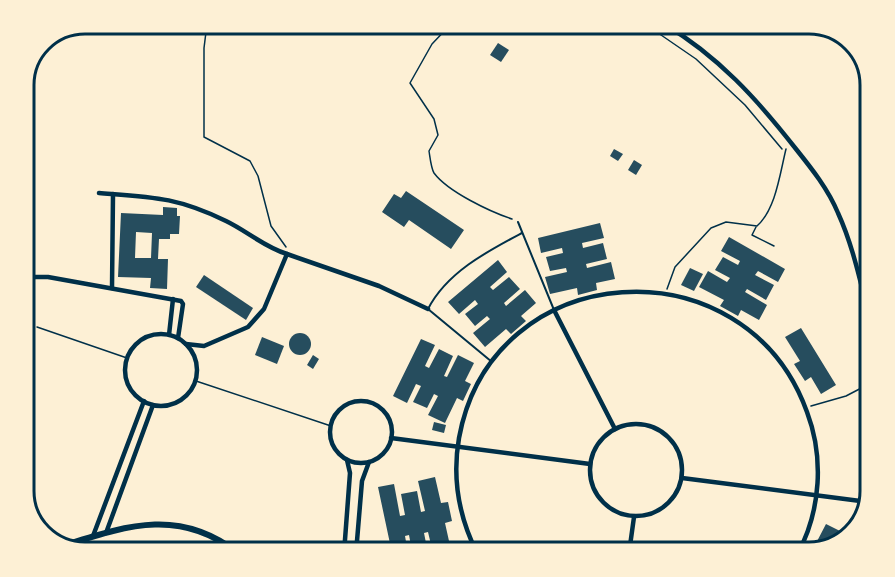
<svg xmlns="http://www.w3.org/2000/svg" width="895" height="577" font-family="'Noto Sans',sans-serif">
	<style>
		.building { fill: #264d5e; fill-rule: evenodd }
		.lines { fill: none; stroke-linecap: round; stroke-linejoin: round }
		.path { stroke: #003049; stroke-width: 1.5 }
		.service { stroke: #003049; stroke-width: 2 }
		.minor { stroke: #003049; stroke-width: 4.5 }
		.secondary { stroke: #003049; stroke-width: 6 }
		.rim { fill: none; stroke: #003049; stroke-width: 3 }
	</style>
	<rect width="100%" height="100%" fill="#fdf0d5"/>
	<!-- building -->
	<g class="building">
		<path d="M498,43L509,50L501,62L490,55Z"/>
		<path d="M614,149L623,154L618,161L610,156Z"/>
		<path d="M634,160L642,165L636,175L628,170Z"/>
		<path d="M406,191L464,230L451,249L409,220L404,227L382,212L394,194L401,198Z"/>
		<path d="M163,207L177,208V216H180L179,234H170V239H159L158,259H168L167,289L150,288L151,278L118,277L121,213L163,215ZM136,232L152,233L151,258H135Z"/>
		<path d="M600,223L604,238L582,243L583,248L603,243L607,259L586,264L587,268L611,262L615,279L596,283L597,290L578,295L577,288L550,294L545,277L567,272L566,268L550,271L546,257L563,253L562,248L541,253L538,238Z"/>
		<path d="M729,237L785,269L778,282L758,271L755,275L774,285L766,300L747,289L745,292L767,305L759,320L741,310L738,316L720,306L724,300L699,287L708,271L727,282L730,278L715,270L723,257L738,265L740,261L721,251Z"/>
		<path d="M498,260L507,272L490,287L493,290L509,277L520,289L504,303L506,306L525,290L536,303L521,316L526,321L511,334L506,329L485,347L473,333L490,319L487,316L475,326L465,314L478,304L475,300L459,314L448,302Z"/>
		<path d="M690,268L703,274L694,291L681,285Z"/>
		<path d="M204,275L253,308L246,320L196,287Z"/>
		<path d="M801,328L836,385L821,394L811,377L805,381L794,364L800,361L785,337Z"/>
		<circle cx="300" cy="344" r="11"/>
		<path d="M262,337L284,346L277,364L255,355Z"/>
		<path d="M421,339L435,345L425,366L429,368L439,349L453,356L444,376L447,377L458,355L474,363L465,381L471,384L463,401L457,398L445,423L428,415L438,396L434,394L427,408L413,402L421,386L416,384L407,403L393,396Z"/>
		<path d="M313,355L319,359L313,369L307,365Z"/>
		<path d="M434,422L446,425L444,433L432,430Z"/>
		<path d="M435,477L441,503L448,502L452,521L445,523L451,550L433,553L428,532L424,533L427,548L412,551L409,535L405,536L408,553H392L378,487L394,484L400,516L405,515L401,494L417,491L421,512L425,511L418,481Z"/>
		<path d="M826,524L842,532L839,537L810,553H804L807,546L813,549Z"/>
	</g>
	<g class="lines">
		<!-- path -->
		<g class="path">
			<path d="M207,24L204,48V137L250,161L258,176L271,226L286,247"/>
			<path d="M451,24L432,44L410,83L434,119L438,135L429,151C430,157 431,168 434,173C448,192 491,212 512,219"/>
			<path d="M645,24L696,59L745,105L782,149"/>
			<path d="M756,227L752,235L774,246"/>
			<path d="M667,289L675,267L711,228L726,222L757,226C776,209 780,173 786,149"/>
			<path d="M37,327L127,358"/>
			<path d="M196,381L331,426"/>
			<path d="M811,406L846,396L871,383"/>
		</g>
		<!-- service -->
		<g class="service">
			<path d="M518,222L554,310"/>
			<path d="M492,362L428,309C447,272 488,251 522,233"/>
		</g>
		<!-- minor -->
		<g class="minor">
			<path d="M664,24C718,56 757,99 796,149C812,169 828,189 838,213C854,248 861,286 871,323"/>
			<path d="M99,193C152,197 177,197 226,221C247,231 264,247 287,254"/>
			<path d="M24,282L35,277H48L181,301L183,304L178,338"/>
			<path d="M112,288L113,194"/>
			<path d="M554,310L615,429"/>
			<path d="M24,322L30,325"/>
			<circle cx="161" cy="370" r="36"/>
			<path d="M169,335L173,299"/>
			<path d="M186,344L204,346L248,327L264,309L287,254L379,286L428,309"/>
			<circle cx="361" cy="432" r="31"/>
			<circle cx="636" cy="470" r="46"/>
			<path d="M391,438L590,464"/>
			<path d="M682,478L868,502"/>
			<path d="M106,533L153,405"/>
			<path d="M93,536L144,401"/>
			<path d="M344,553L350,473L347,460"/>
			<path d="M356,553L362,481L369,462"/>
			<path d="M477,553C459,517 452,478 459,438C492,256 745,240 807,412C824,457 821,510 798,553"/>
			<path d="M629,553L634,517"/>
		</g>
		<!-- secondary -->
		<path class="secondary" d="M62,546C126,526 179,507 238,553"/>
	</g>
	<!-- crop -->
	<path d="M0 0H895V577H0ZM85 34H809A51 51 0 0 1 860 85V491A51 51 0 0 1 809 542H85A51 51 0 0 1 34 491V85A51 51 0 0 1 85 34Z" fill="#fdf0d5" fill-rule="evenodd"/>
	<path class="rim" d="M85 34H809A51 51 0 0 1 860 85V491A51 51 0 0 1 809 542H85A51 51 0 0 1 34 491V85A51 51 0 0 1 85 34Z"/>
</svg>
